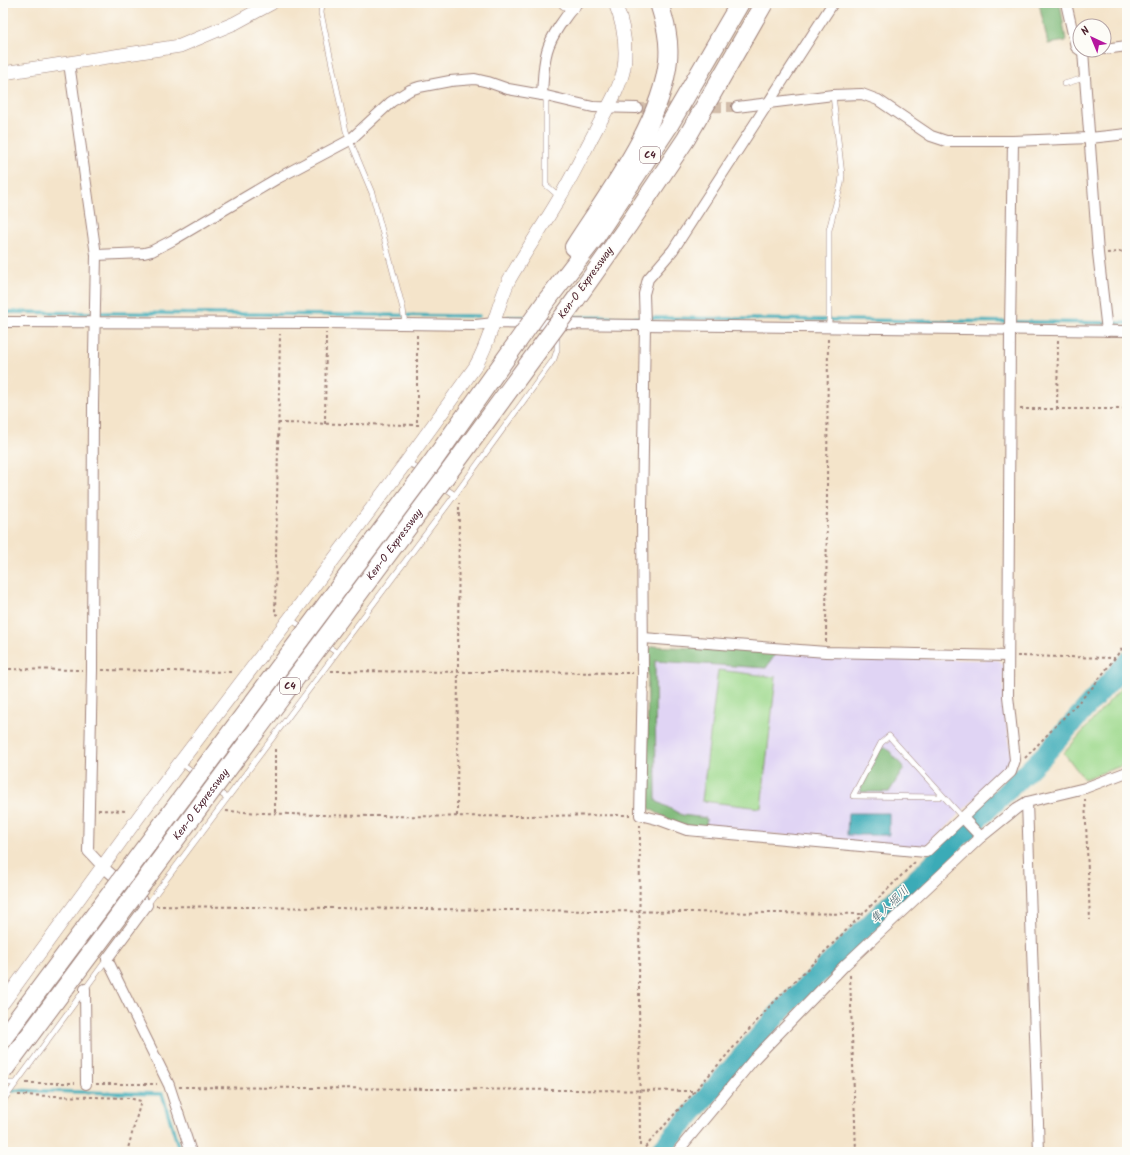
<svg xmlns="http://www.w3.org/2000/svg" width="1130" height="1155" font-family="Kalam,'Klee One',sans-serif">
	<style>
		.built { fill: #e0d4f4 }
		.green { fill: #9ed98d; stroke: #747c5c }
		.forest { fill: #7eb978; stroke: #646c52 }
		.water { fill: #3babb7; stroke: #426571 }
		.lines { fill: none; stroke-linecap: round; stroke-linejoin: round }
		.stream { stroke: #3babb7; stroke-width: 3.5 }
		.river { stroke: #3babb7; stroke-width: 20 }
		.minor-tunnel { stroke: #d2bdaa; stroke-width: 10; stroke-dasharray: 10 5; stroke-linecap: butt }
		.service-casing { stroke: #9f827a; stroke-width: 6 }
		.minor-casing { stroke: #9f827a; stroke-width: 12 }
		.tertiary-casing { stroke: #9f827a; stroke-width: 14 }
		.motorway-casing { stroke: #9f827a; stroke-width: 20 }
		.path { stroke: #9f827a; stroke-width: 2; stroke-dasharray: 3 3; stroke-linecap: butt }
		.service { stroke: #fff; stroke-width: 5 }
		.minor { stroke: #fff; stroke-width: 10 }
		.tertiary { stroke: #fff; stroke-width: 13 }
		.motorway { stroke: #fff; stroke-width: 18 }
		.motorway-bridge-casing { stroke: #9f827a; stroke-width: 20; stroke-linecap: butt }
		.motorway-bridge { stroke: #fff; stroke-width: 18 }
		.labels { text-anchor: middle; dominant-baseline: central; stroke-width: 3; stroke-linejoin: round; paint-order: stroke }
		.shield { fill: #fdfcf7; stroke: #806168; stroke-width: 1 }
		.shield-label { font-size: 10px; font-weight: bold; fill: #4a1f2b }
		.street-label { font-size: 11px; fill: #4a1f2b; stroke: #fdfcf7 }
		.water-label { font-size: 12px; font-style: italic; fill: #435e6a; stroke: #fdfcf7 }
	</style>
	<rect width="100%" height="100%" fill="#fdfcf7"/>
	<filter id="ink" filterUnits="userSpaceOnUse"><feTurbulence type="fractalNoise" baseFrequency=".025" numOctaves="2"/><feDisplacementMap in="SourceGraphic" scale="8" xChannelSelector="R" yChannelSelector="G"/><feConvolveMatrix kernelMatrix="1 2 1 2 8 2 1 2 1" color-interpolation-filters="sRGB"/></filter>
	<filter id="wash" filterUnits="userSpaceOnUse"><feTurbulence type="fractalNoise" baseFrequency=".012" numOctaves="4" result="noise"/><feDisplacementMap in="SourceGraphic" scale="16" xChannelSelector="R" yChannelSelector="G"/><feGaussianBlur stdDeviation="0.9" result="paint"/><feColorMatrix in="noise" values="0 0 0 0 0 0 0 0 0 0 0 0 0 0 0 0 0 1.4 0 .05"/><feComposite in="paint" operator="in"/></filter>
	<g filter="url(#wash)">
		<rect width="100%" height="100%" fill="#f4e4ca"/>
		<!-- built -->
		<path class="built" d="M652,646L881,658L999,660L1004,666L1003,704L1012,757L1008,767L927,845L914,849L677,824L650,809L647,805L648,650Z"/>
		<!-- green -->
		<g class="green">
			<path d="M1127,648V656L1050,744L973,822L971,820V815L1024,764L1082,700Z"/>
			<path d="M718,670L776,677L761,808L702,801Z"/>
			<path d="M1127,681V764L1084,779L1064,753Z"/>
			<path d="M958,826L964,831L876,912L780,1010L657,1152H647L763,1017L870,910Z"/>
			<path d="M968,835L971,838L849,954L770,1036L669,1152H664C698,1111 732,1069 768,1030C831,961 900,898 968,835Z"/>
		</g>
		<!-- forest -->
		<g class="forest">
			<path d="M1039,3H1060L1066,41L1048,44Z"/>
			<path d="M652,646L777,652L766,668L655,661L656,801L682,815L706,818L707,828L677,824L650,809L647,805L648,650Z"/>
			<path d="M886,747L904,768L889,792H861V787L880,750Z"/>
		</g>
		<!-- water -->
		<path class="water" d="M848,813H889V835H847Z"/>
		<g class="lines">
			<!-- stream -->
			<g class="stream">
				<path d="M3,312L479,316"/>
				<path d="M508,317H528"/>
				<path d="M571,317L1127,323"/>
				<path d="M3,1090L162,1094L180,1152"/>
			</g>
			<!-- river -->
			<path class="river" d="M659,1152L779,1013L859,934L928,868L1045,754L1127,662"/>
		</g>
	</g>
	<g filter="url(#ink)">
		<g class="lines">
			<!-- minor-tunnel -->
			<path class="minor-tunnel" d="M637,108L737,107"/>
			<!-- service casing -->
			<g class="service-casing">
				<g id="service">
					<path d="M322,3L321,13L346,131L372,193L403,309L405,324"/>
					<path d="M1064,84L1084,78"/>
					<path d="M546,96V185L560,197"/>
					<path d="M829,328V230L841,184L842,175L833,95"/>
					<path d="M408,462L455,495"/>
					<path d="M290,619L305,629"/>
					<path d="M324,644L336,652"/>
					<path d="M180,762L227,798"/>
					<path d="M943,797L853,796L881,743L889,736L963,818"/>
					<path d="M147,905L455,495L554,359L557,350V335"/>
					<path d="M3,1083H16"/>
					<path d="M3,1101L107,959"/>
				</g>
			</g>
			<!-- minor casing -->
			<g class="minor-casing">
				<g id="minor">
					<path d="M833,3L673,250L648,279L644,294L645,325L642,511L643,673L640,815L660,820L687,830L926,852L1011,772L1015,760L1008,696L1010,329L1013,141"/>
					<path d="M1066,3L1076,47L1080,50"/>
					<path d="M1104,49L1127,46"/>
					<path d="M1094,50L1083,51L1098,253L1107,331"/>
					<path d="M69,63L96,255L93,404L92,670L88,851L102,866L147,905L107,959L169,1085L191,1152"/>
					<path d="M542,95C543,81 543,65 547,51C551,36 566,15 577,3"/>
					<path d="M737,107L833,95L862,94L878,100L931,136L946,141H1013L1090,138L1127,134"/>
					<path d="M96,255L144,253L152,251L173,240L278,178L350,140L391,102L410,90L419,87L450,81L475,79L488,82L508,89L542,95L593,107L637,108"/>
					<path d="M3,322L326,323L476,325L494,323L557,324L1127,331"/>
					<path d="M643,638L826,652L1008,656"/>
					<path d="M1027,802L1039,1152"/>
					<path d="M963,818L981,837"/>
					<path d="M85,989L86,1084"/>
					<path d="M677,1152L754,1059L845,965L981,837L1017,808L1027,802L1085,788L1127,772"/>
				</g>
			</g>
			<!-- tertiary casing -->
			<g class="tertiary-casing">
				<g id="tertiary">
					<path d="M565,3L573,7"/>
					<path d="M3,73L180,46L235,23L272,3"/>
					<path d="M3,1003L140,815L290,618L407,461L475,367C491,340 496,309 509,280C525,252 544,225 560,197C574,173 586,148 599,124C608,107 620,88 624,68C627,45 624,25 615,3"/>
				</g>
			</g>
			<!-- motorway casing -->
			<g class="motorway-casing">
				<g id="motorway">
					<path d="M574,247C608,194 662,123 668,60C670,40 665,22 659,3"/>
					<path d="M576,299L629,224L686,139L764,3"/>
					<path d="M547,300L594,239L668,127L740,3"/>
				</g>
			</g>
			<!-- path -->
			<g class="path">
				<path d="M1107,253L1127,251"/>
				<path d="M417,335V424"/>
				<path d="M1020,409H1127"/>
				<path d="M1057,409L1058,340"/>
				<path d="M278,423L419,425"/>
				<path d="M325,424L326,333"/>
				<path d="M278,615L275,614L280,334"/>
				<path d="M826,642L828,337"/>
				<path d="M1017,656L1114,658"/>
				<path d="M3,669L82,670"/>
				<path d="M102,670L234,672"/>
				<path d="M331,671L633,673"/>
				<path d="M275,749V814"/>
				<path d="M1025,758L1092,688L1127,642"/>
				<path d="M1085,799L1090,920"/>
				<path d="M98,810L128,811"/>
				<path d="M226,811C361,819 496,816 630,815"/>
				<path d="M457,816L459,503"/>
				<path d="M640,825L639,992L640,1152"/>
				<path d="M156,906L863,914"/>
				<path d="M850,975L856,1152"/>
				<path d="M26,1083H75"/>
				<path d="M96,1084H157"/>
				<path d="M179,1087L694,1091"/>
				<path d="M18,1095L129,1098L141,1101L127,1152"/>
				<path d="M641,1152L770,1006L916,861"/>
			</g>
			<!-- service -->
			<use href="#service" class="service"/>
			<!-- minor -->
			<use href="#minor" class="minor"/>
			<!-- tertiary -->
			<use href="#tertiary" class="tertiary"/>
			<!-- motorway -->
			<use href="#motorway" class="motorway"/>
			<!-- motorway-bridge casing -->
			<g class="motorway-bridge-casing">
				<g id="motorway-bridge">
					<path d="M3,1038L431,464L547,300"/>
					<path id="s1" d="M3,1071L446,476L576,299"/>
				</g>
			</g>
			<!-- motorway-bridge -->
			<use href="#motorway-bridge" class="motorway-bridge"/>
		</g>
	</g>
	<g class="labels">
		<!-- shield labels -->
		<g class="shield">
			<rect x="640" y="147" width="20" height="16" rx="3"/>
			<rect x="280" y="678" width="20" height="16" rx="3"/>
		</g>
		<g class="shield-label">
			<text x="650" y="155">C4</text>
			<text x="290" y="686">C4</text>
		</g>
		<!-- street labels -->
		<g class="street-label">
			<text transform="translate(586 283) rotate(-54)">Ken-O Expressway</text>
			<text stroke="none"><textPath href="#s1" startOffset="656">Ken-O Expressway</textPath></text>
			<text stroke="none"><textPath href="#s1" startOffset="332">Ken-O Expressway</textPath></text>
		</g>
		<!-- water labels -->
		<g class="water-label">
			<text transform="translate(890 905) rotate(-44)">隼人堀川</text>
		</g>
	</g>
	<!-- margin -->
	<rect width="1130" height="1155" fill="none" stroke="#fdfcf7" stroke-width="16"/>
	<!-- north arrow -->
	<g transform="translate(1092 38) rotate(316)"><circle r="19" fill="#fdfcf7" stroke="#b5a4a5"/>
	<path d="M0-3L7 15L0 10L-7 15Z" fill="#b5179e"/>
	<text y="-6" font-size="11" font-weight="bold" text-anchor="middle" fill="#4a1f2b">N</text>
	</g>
</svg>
